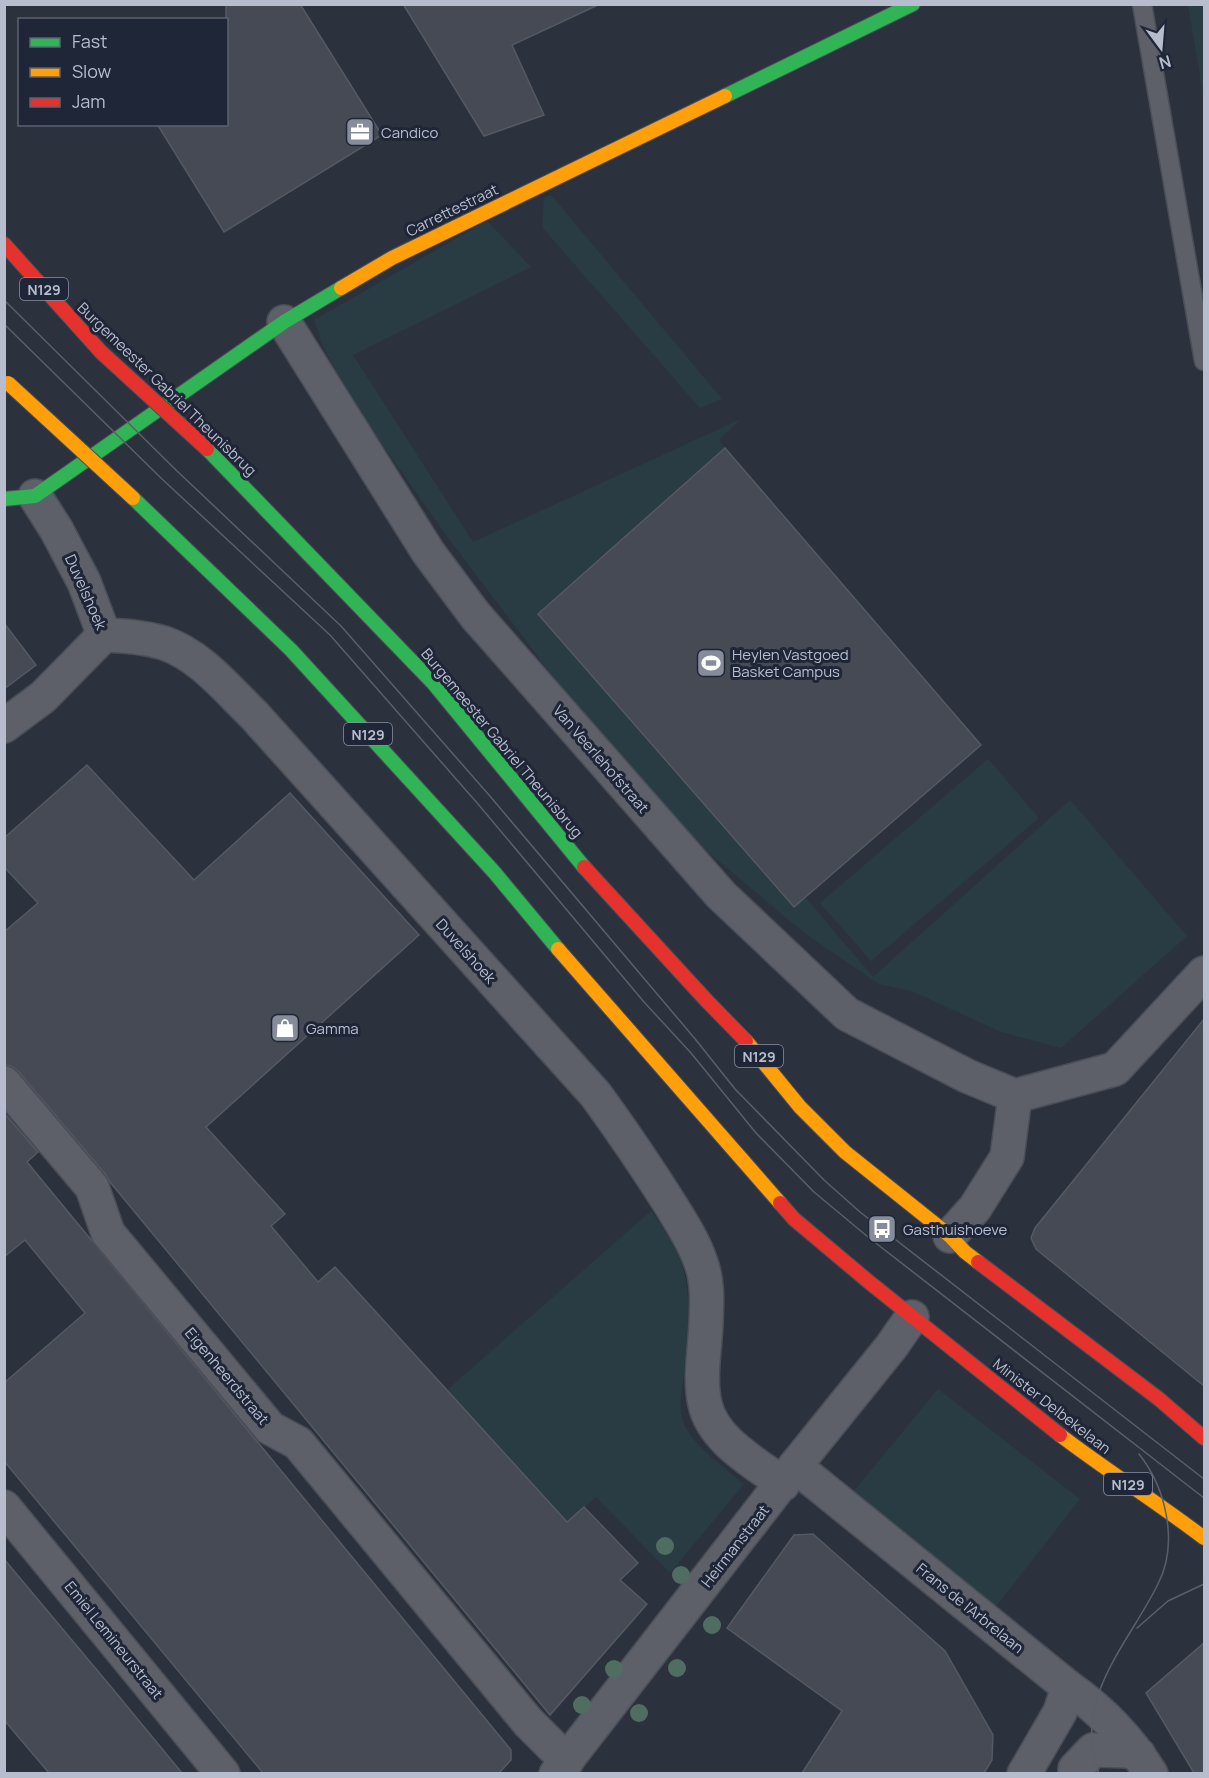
<svg xmlns="http://www.w3.org/2000/svg" width="1209" height="1778" font-family="Manrope,sans-serif">
	<style>
		.green { fill: #293c43 }
		.building { fill: #454a54; stroke: #545963; stroke-width: 1.5 }
		.lines { fill: none; stroke-linecap: round; stroke-linejoin: round }
		.lane-casing { stroke: #4a4e57; stroke-width: 21 }
		.street-casing { stroke: #4a4e57; stroke-width: 36 }
		.fast-casing { stroke: #4a4e57; stroke-width: 16 }
		.slow-casing { stroke: #4a4e57; stroke-width: 16 }
		.jam-casing { stroke: #4a4e57; stroke-width: 16 }
		.lane { stroke: #5d6069; stroke-width: 18 }
		.street { stroke: #5d6069; stroke-width: 33 }
		.fast { stroke: #30b455; stroke-width: 14 }
		.slow { stroke: #ff9f0a; stroke-width: 14 }
		.jam { stroke: #e5322d; stroke-width: 14 }
		.tram { stroke: #5b5f68; stroke-width: 1.5 }
		.slow-bridge-casing { stroke: #4a4e59; stroke-width: 16; stroke-linecap: butt }
		.jam-bridge-casing { stroke: #4a4e59; stroke-width: 16; stroke-linecap: butt }
		.slow-bridge { stroke: #ff9f0a; stroke-width: 14 }
		.jam-bridge { stroke: #e5322d; stroke-width: 14 }
		.tree { fill: #506d61 }
		.labels { text-anchor: middle; dominant-baseline: central; stroke-width: 6; stroke-linejoin: round; paint-order: stroke }
		.shield { fill: #1f2638; stroke: #8990a0; stroke-width: 1.5 }
		.shield-label { font-size: 14px; font-weight: bold; fill: #b7bdcc }
		.poi-label { font-size: 15px; fill: #b7bdcc; stroke: #1f2638; text-anchor: start }
		.street-label { font-size: 15px; fill: #b7bdcc; stroke: #1f2638 }
	</style>
	<rect width="100%" height="100%" fill="#2c323d"/>
	<!-- green -->
	<g class="green">
		<path d="M1188,5H1204V100Z"/>
		<path d="M551,195L722,399L700,408L542,227L544,198Z"/>
		<path d="M487,221L531,267L353,355L473,542L741,419L719,440L725,448L538,614L793,907L805,897L873,977L1070,800L1187,936L1061,1048L1001,1032L912,991L879,984L807,935L668,819L586,720L446,535L361,414L325,351L314,320Z"/>
		<path d="M988,759L1039,818L871,961L820,903Z"/>
		<path d="M651,1211C697,1272 690,1300 684,1372C682,1387 678,1407 683,1422C692,1445 725,1468 744,1484L670,1573L596,1497L567,1522L447,1390Z"/>
		<path d="M938,1389L1080,1499L994,1609L849,1497Z"/>
	</g>
	<!-- building -->
	<g class="building">
		<path d="M226,4H300L382,135L224,232L157,124H226Z"/>
		<path d="M403,4H600L512,45L544,115L484,136Z"/>
		<path d="M725,448L981,745L794,907L538,614Z"/>
		<path d="M4,623L36,665L4,689Z"/>
		<path d="M87,765L194,880L290,793L419,935L206,1127L285,1214L271,1226L318,1282L335,1267L567,1522L584,1507L638,1563L620,1580L647,1604L550,1715L110,1182L106,1175L18,1071L11,1066L4,1065V932L38,903L4,867V838Z"/>
		<path d="M1204,1019V1386L1036,1249L1031,1238L1035,1228Z"/>
		<path d="M4,1113L38,1152L27,1162L511,1750V1760L499,1773H263L4,1461V1383L85,1313L25,1240L4,1257Z"/>
		<path d="M813,1534L945,1651L993,1735L992,1760L984,1773H802L842,1711L727,1628L794,1535Z"/>
		<path d="M4,1559L112,1688L182,1773H49L4,1720Z"/>
		<path d="M1204,1643V1773H1194L1146,1693Z"/>
	</g>
	<g class="lines">
		<!-- lane casing -->
		<g class="lane-casing">
			<path id="lane" d="M1142,4L1204,361"/>
		</g>
		<!-- street casing -->
		<g class="street-casing">
			<g id="street">
				<path d="M284,322L428,552L475,615L721,895L847,1014L967,1076L1015,1096"/>
				<path d="M35,496L56,529L84,582L104,635"/>
				<path d="M104,635C125,636 144,637 164,643C200,655 228,690 254,715L596,1095C622,1131 646,1166 670,1204C681,1222 693,1240 700,1260C708,1280 707,1301 706,1323C705,1349 699,1379 705,1404C713,1441 756,1463 783,1484"/>
				<path d="M4,726L43,697L104,635"/>
				<path d="M4,1083L92,1187L108,1233L270,1428L298,1443L528,1722L567,1761"/>
				<path d="M1015,1096L1115,1069L1204,973"/>
				<path d="M950,1236L975,1208L1007,1157L1015,1096"/>
				<path d="M795,1466L1068,1687C1101,1710 1130,1740 1151,1774"/>
				<path d="M4,1507L223,1774"/>
				<path d="M556,1774L795,1466L891,1347L912,1317"/>
				<path d="M1024,1774L1060,1712L1068,1687"/>
				<path d="M1075,1774V1769L1093,1750L1128,1751L1139,1755"/>
			</g>
		</g>
		<!-- fast casing -->
		<g class="fast-casing">
			<g id="fast">
				<path d="M725,96L913,4"/>
				<path d="M207,449L434,684L584,867"/>
				<path d="M133,498L291,650L494,872L558,949"/>
				<path d="M4,499L35,496L284,322L341,288"/>
			</g>
		</g>
		<!-- slow casing -->
		<g class="slow-casing">
			<g id="slow">
				<path d="M341,288L392,258L725,96"/>
				<path d="M558,949L780,1203"/>
				<path d="M746,1041L800,1107L845,1152L950,1236L965,1252L978,1262"/>
				<path d="M1060,1435C1107,1471 1157,1502 1204,1538"/>
			</g>
		</g>
		<!-- jam casing -->
		<g class="jam-casing">
			<g id="jam">
				<path d="M4,244L101,352"/>
				<path d="M584,867L706,1000L746,1041"/>
				<path d="M780,1203L794,1219L869,1282L1060,1435"/>
				<path d="M978,1262L1159,1399L1204,1438"/>
			</g>
		</g>
		<!-- lane -->
		<use href="#lane" class="lane"/>
		<!-- street -->
		<use href="#street" class="street"/>
		<!-- fast -->
		<use href="#fast" class="fast"/>
		<!-- slow -->
		<use href="#slow" class="slow"/>
		<!-- jam -->
		<use href="#jam" class="jam"/>
		<!-- tram -->
		<g class="tram">
			<path d="M4,300L177,471L341,626L489,795L696,1040L735,1089L824,1180L860,1212L1204,1479"/>
			<path d="M4,324L162,479L330,635L478,804L644,1002L691,1053L756,1133L814,1192L868,1237L1204,1498"/>
			<path d="M1137,1628L1168,1601L1204,1584"/>
			<path d="M1099,1774C1071,1699 1128,1645 1158,1584C1179,1543 1166,1488 1139,1454"/>
		</g>
		<!-- slow-bridge casing -->
		<g class="slow-bridge-casing">
			<path id="slow-bridge" d="M8,383L133,498"/>
		</g>
		<!-- jam-bridge casing -->
		<g class="jam-bridge-casing">
			<path id="jam-bridge" d="M101,352L207,449"/>
		</g>
		<!-- slow-bridge -->
		<use href="#slow-bridge" class="slow-bridge"/>
		<!-- jam-bridge -->
		<use href="#jam-bridge" class="jam-bridge"/>
	</g>
	<!-- trees -->
	<g class="tree">
		<circle cx="665" cy="1546" r="9"/>
		<circle cx="681" cy="1575" r="9"/>
		<circle cx="712" cy="1625" r="9"/>
		<circle cx="677" cy="1668" r="9"/>
		<circle cx="614" cy="1669" r="9"/>
		<circle cx="582" cy="1705" r="9"/>
		<circle cx="639" cy="1713" r="9"/>
	</g>
	<!-- icons -->
	<defs>
		<g id="office-square" transform="scale(1.5)"><rect x="-9" y="-9" width="18" height="18" rx="4" fill="#868c9a" stroke="#1f2638"/><path d="M-6-3h4V-5.5h4V-3h4V5H-6ZM-1-4.5V-3h2v-1.5ZM-6 0V1H6V0Z" fill="#fff"/></g>
		<g id="stadium-square" transform="scale(1.5)"><rect x="-9" y="-9" width="18" height="18" rx="4" fill="#868c9a" stroke="#1f2638"/><path d="M0-5a6.5 5 0 1 0 0 10a6.5 5 0 1 0 0-10ZM-3.5-1.8h7v3.6h-7Z" fill="#fff"/></g>
		<g id="shop-square" transform="scale(1.5)"><rect x="-9" y="-9" width="18" height="18" rx="4" fill="#868c9a" stroke="#1f2638"/><path d="M-5-2.5h2.3a2.7 3.5 0 0 1 5.4 0H5L5.5 6h-11ZM-1.5-2.5h3a1.5 2.3 0 0 0-3 0Z" fill="#fff"/></g>
		<g id="bus-square" transform="scale(1.5)"><rect x="-9" y="-9" width="18" height="18" rx="4" fill="#868c9a" stroke="#1f2638"/><path d="M-5-6H5V4H4V6H2V4H-2V6H-4V4H-5ZM-3.5-4V0h7V-4ZM-3.5 1.2v1.5H-2V1.2ZM2 1.2v1.5H3.5V1.2Z" fill="#fff"/></g>
	</defs>
	<g fill-rule="evenodd">
		<use href="#office-square" x="360" y="132"/>
		<use href="#stadium-square" x="711" y="663"/>
		<use href="#shop-square" x="285" y="1028"/>
		<use href="#bus-square" x="882" y="1229"/>
	</g>
	<g class="labels">
		<!-- shield labels -->
		<g class="shield">
			<rect x="20" y="278" width="48" height="22" rx="4.5"/>
			<rect x="344" y="723" width="48" height="22" rx="4.5"/>
			<rect x="735" y="1045" width="48" height="22" rx="4.5"/>
			<rect x="1104" y="1473" width="48" height="22" rx="4.5"/>
		</g>
		<g class="shield-label">
			<text x="44" y="289">N129</text>
			<text x="368" y="734">N129</text>
			<text x="759" y="1056">N129</text>
			<text x="1128" y="1484">N129</text>
		</g>
		<!-- poi labels -->
		<g class="poi-label">
			<text x="381" y="132">Candico</text>
			<text x="732" y="654">Heylen Vastgoed<tspan x="732" dy="17">Basket Campus</tspan></text>
			<text x="306" y="1028">Gamma</text>
			<text x="903" y="1229">Gasthuishoeve</text>
		</g>
		<!-- street labels -->
		<g class="street-label">
			<text transform="translate(452 210) rotate(-26)">Carrettestraat</text>
			<text transform="translate(167 389) rotate(44)">Burgemeester Gabriel Theunisbrug</text>
			<text transform="translate(86 592) rotate(66)">Duvelshoek</text>
			<text transform="translate(502 743) rotate(50)">Burgemeester Gabriel Theunisbrug</text>
			<text transform="translate(601 759) rotate(49)">Van Veerlehofstraat</text>
			<text transform="translate(466 951) rotate(48)">Duvelshoek</text>
			<text transform="translate(227 1376) rotate(50)">Eigenheerdstraat</text>
			<text transform="translate(1052 1406) rotate(38)">Minister Delbekelaan</text>
			<text transform="translate(735 1546) rotate(-52)">Heirmanstraat</text>
			<text transform="translate(970 1608) rotate(39)">Frans de l'Arbrelaan</text>
			<text transform="translate(114 1640) rotate(51)">Emiel Lemineurstraat</text>
		</g>
	</g>
	<!-- border -->
	<rect width="1209" height="1778" fill="none" stroke="#b7bdcc" stroke-width="12"/>
	<!-- legend -->
	<rect x="18" y="18" width="210" height="108" fill="#1f2638" stroke="#5c6273" stroke-width="1.5"/>
	<rect x="30" y="38" width="30" height="9" fill="#30b455" stroke="#5c6273" stroke-width="1.5"/>
	<text x="72" y="48" font-size="18" fill="#b7bdcc">Fast</text>
	<rect x="30" y="68" width="30" height="9" fill="#ff9f0a" stroke="#5c6273" stroke-width="1.5"/>
	<text x="72" y="78" font-size="18" fill="#b7bdcc">Slow</text>
	<rect x="30" y="98" width="30" height="9" fill="#e5322d" stroke="#5c6273" stroke-width="1.5"/>
	<text x="72" y="108" font-size="18" fill="#b7bdcc">Jam</text>
	<!-- north arrow -->
	<g transform="translate(1161 48) rotate(164)" stroke="#1f2638" stroke-width="4.5" paint-order="stroke">
	<path d="M0-4.5L10 22L0 15L-10 22Z" fill="#b7bdcc"/>
	<text y="-9" font-size="16" font-weight="bold" text-anchor="middle" fill="#b7bdcc">N</text>
	</g>
</svg>
